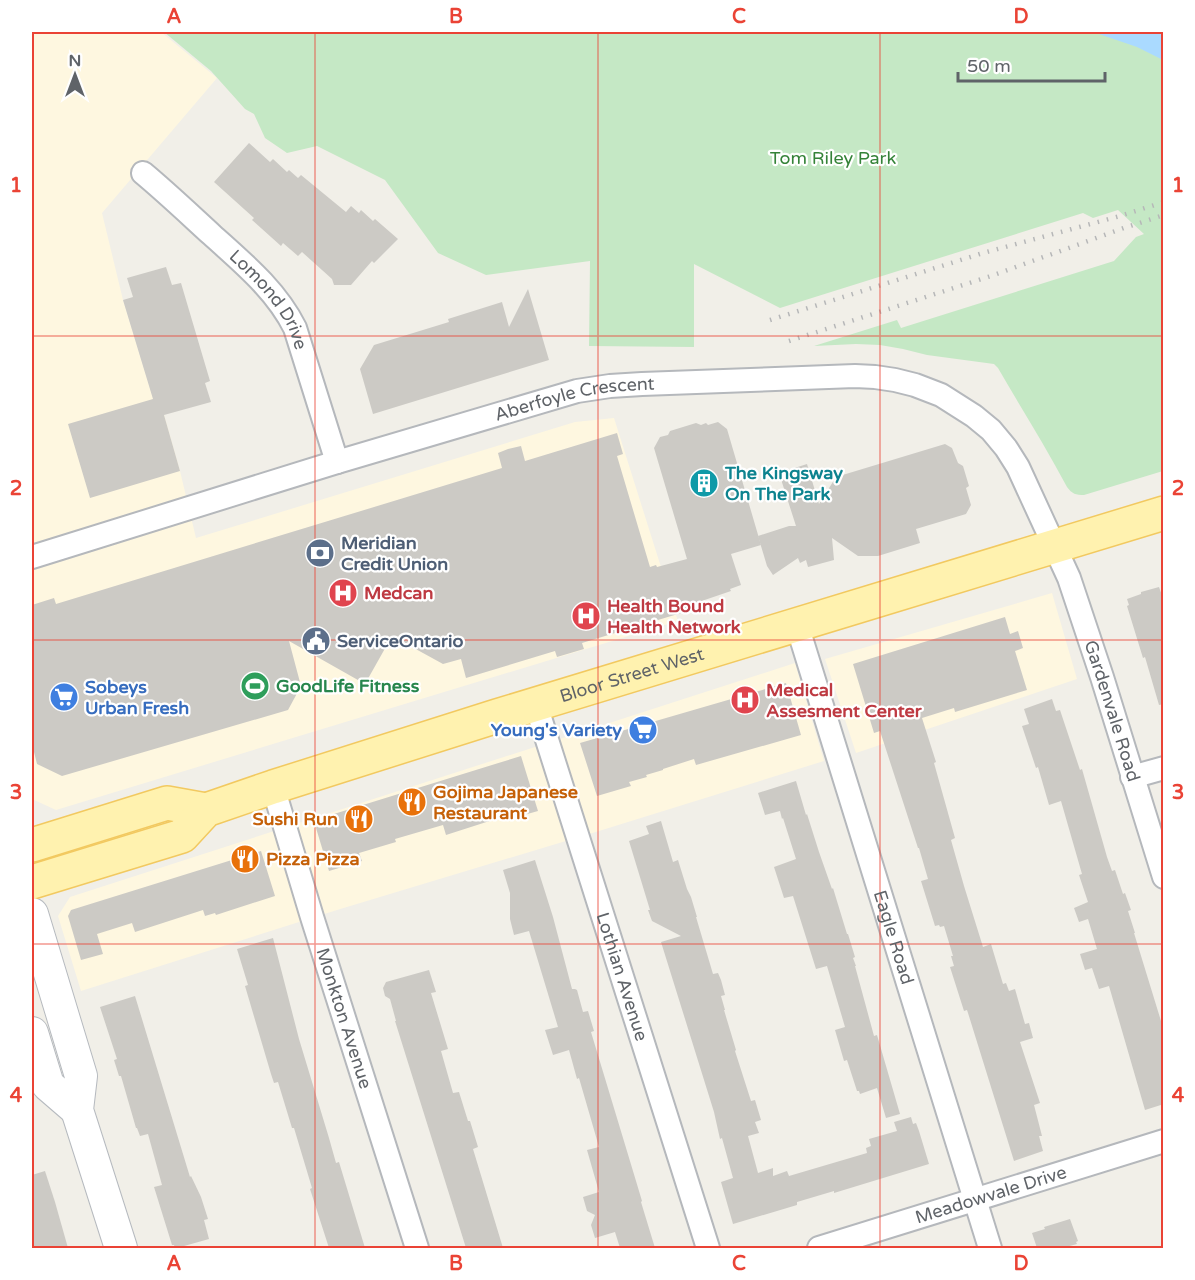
<svg xmlns="http://www.w3.org/2000/svg" width="1195" height="1280" font-family="'Varela Round',sans-serif">
	<style>
		.commercial { fill: #fef7e0 }
		.green { fill: #c5e8c5 }
		.water { fill: #aadaff }
		.building { fill: #cccac5 }
		.lines { fill: none; stroke-linecap: round; stroke-linejoin: round }
		.minor-casing { stroke: #b5b8bc; stroke-width: 26 }
		.secondary-casing { stroke: #b6babf; stroke-width: 34 }
		.primary-casing { stroke: #f2c960; stroke-width: 36 }
		.minor { stroke: #fff; stroke-width: 22 }
		.secondary { stroke: #fff; stroke-width: 32 }
		.primary { stroke: #fff2af; stroke-width: 33 }
		.rail { stroke: #b6b7b8; stroke-width: 4.5; stroke-dasharray: 1.5 8; stroke-linecap: butt }
		.grid { fill: none; stroke: #ea4335; stroke-width: 1.5; stroke-opacity: 0.55 }
		.labels { text-anchor: middle; dominant-baseline: central; stroke-width: 4.5; stroke-linejoin: round; paint-order: stroke }
		.park-label { font-size: 18px; fill: #348238; stroke: #fff }
		.street-label { font-size: 18px; fill: #5f6368; stroke: #fff }
		.culture-label { font-size: 18px; font-weight: bold; fill: #0d838f; stroke: #fff; text-anchor: start }
		.service-label { font-size: 18px; font-weight: bold; fill: #4e5e75; stroke: #fff; text-anchor: start }
		.health-label { font-size: 18px; font-weight: bold; fill: #be3a42; stroke: #fff; text-anchor: start }
		.leisure-label { font-size: 18px; font-weight: bold; fill: #27864d; stroke: #fff; text-anchor: start }
		.shop-label { font-size: 18px; font-weight: bold; fill: #366cbe; stroke: #fff; text-anchor: start }
		.food-label { font-size: 18px; font-weight: bold; fill: #c56008; stroke: #fff; text-anchor: start }
		.neatline { fill: none; stroke: #ea4335; stroke-width: 2 }
		.grid-label { font-size: 20px; text-anchor: middle; font-weight: bold; fill: #ea4335 }
	</style>
	<rect width="100%" height="100%" fill="#f1efe8"/>
	<!-- commercial -->
	<g class="commercial">
		<path d="M32,32H161L217,78L102,213L123,300L153,398L159,397L180,471L196,538L575,422L614,418L678,621L56,810L32,799Z"/>
		<path d="M1052,593L1077,679L856,753L825,659Z"/>
		<path d="M795,663L824,761L599,831L337,910L81,991L58,916L70,897Z"/>
	</g>
	<!-- green -->
	<path class="green" d="M164,32H1154L1164,44L1163,471L1084,495C1076,495 1072,494 1067,487C1046,447 1021,408 998,368L994,364L927,355L903,349L880,345L856,344L814,346L897,320L901,328L1114,261L1136,237L1144,234L1118,210L1093,218L1083,213L780,308L694,264V347L589,346L590,261L486,275L438,253L385,180L317,146L287,153L265,138L254,114L245,109L211,71Z"/>
	<!-- water -->
	<path class="water" d="M1093,32H1163V60L1137,47Z"/>
	<!-- building -->
	<g class="building">
		<path d="M249,143L270,162L273,159L287,172L289,170L298,178L301,175L346,212L351,206L359,213L361,210L373,221L375,219L398,239L374,263L372,261L351,285H334L332,279L302,252L298,256L283,243L281,246L252,220L254,218L214,182Z"/>
		<path d="M166,267L172,285L181,283L210,381L205,383L211,402L164,415L180,471L90,498L68,424L153,399L123,300L133,297L127,278Z"/>
		<path d="M528,289L549,360L373,414L360,369L374,345L449,322L448,319L502,302L509,327Z"/>
		<path d="M718,422L727,429L761,545L731,554L741,585L730,589L731,591L690,605L691,610L582,643L584,649L557,657L555,651L466,678L461,659L443,664L392,636L365,684L289,641L301,686L288,710L62,776L37,764L32,744V605L54,598L56,604L502,468L498,453L508,449L521,446L525,461L617,433L623,454L617,456L650,567L656,565L657,567L687,559L654,448L660,437L668,435L670,431L696,423L701,425L706,423L708,425Z"/>
		<path d="M945,444L952,448L958,463L963,466L969,486L966,488L971,505L966,514L916,529L920,543L878,556H858L832,538L834,560L808,567L806,560L800,563L798,558L773,575L767,566L758,536L789,526H796L779,473L807,464L819,504L836,477Z"/>
		<path d="M1159,587L1164,601V704L1159,705L1145,657L1143,658L1127,606L1129,605L1127,599L1141,594V592Z"/>
		<path d="M1005,617L1010,634L1018,631L1023,648L1015,651L1027,690L955,712L954,708L922,718L936,762L934,763L955,838L951,840L964,886L983,947L991,944L1003,984L1006,983L1009,991L1015,989L1025,1024L1029,1023L1033,1038L1020,1042L1040,1103L1034,1105L1042,1136H1039L1043,1151L1014,1161L968,1013L967,1010L964,1011L950,967L954,966L951,956H953L944,926L940,927L939,925L935,926L921,881L928,879L919,848H918L880,731L874,733L853,664Z"/>
		<path d="M786,683L801,735L696,765L694,759L663,769V770L646,775L647,777L629,782L631,786L597,796L580,743Z"/>
		<path d="M1052,699L1056,711L1060,710L1080,770L1082,769L1107,857L1112,871L1115,870L1123,894L1125,893L1131,910L1128,911L1135,933H1134L1161,1021L1164,1020V1104L1145,1110L1109,986L1099,989L1092,968L1085,970L1080,954L1097,949L1088,919L1079,922L1074,908L1088,902L1079,875L1082,874L1061,801L1049,805L1038,767L1036,768L1022,726L1029,724L1024,709Z"/>
		<path d="M521,756L538,811L503,821L502,817L446,835L443,825L395,839L396,842L359,853L362,861L329,871L316,828L321,818Z"/>
		<path d="M796,781L806,815L807,814L819,852L832,889L833,888L847,934H848L855,957L853,958L856,966H855L874,1036L877,1035L900,1114L886,1118L877,1088L860,1094L859,1091H857L847,1060L844,1061L835,1030L845,1027L827,966L816,969L793,896L784,898L774,867L796,859L783,818L782,819L780,811L765,815L758,793Z"/>
		<path d="M661,821L673,862L678,860L687,889L691,897L697,917H696L713,974L718,973L721,980L725,995L721,996L725,1010H724L736,1050L735,1051L751,1101L755,1100L761,1120L755,1122L759,1133L748,1136L758,1173L773,1168V1176L787,1171L789,1176L867,1153L866,1148L871,1146L869,1139L897,1131L894,1122L911,1117L913,1124L916,1123L919,1131L929,1164L834,1193V1191L797,1202V1205L733,1224L721,1182L733,1178L722,1138L720,1139L714,1112L661,942L681,936L652,921L648,910H650L629,841L649,834L646,826Z"/>
		<path d="M261,851L275,896L216,915L215,913L205,916L203,910L135,932L132,923L97,934L103,954L81,960L68,916L71,910Z"/>
		<path d="M535,860L553,917L572,989H575L577,990L583,1012L588,1011L594,1031L591,1032L636,1181L642,1201L641,1202L655,1248H620L615,1232L595,1238L591,1225L595,1215L587,1211L583,1197L599,1192L587,1150L599,1147L579,1078L577,1079L569,1050L553,1055L545,1030L558,1027L529,931L514,935L510,919V893L503,870Z"/>
		<path d="M273,938L299,1039L329,1138L336,1163L339,1162L365,1248H329L310,1189L312,1188L294,1128H292L278,1082L274,1083L271,1074L245,986L248,985L237,949Z"/>
		<path d="M429,970L436,992L431,993L448,1049L441,1051L453,1093L459,1092L468,1121H470L478,1147L473,1149L503,1248H466L395,1021H396L390,999L385,996L383,988L386,982Z"/>
		<path d="M135,996L190,1177L191,1176L201,1197L208,1219L204,1220L209,1239L177,1248H175L174,1245H172L154,1187L162,1185L148,1134L140,1136L137,1128H136L121,1076H119L114,1060L117,1059L100,1007Z"/>
		<path d="M45,1171L55,1202L68,1248H32V1175Z"/>
		<path d="M1070,1219L1078,1241L1076,1242L1077,1244L1062,1248H1037L1032,1233L1045,1229L1044,1227Z"/>
	</g>
	<g class="lines">
		<!-- minor casing -->
		<g class="minor-casing">
			<g id="minor">
				<path id="s1" d="M143,173C167,193 189,214 212,235C243,263 276,290 295,328L337,462"/>
				<path id="s2" d="M32,557L337,462L577,391L610,386L642,384L855,376L875,377L895,380L915,385L941,395L974,416L991,430L1006,448L1018,467L1069,578L1102,677L1164,877"/>
				<path id="s3" d="M797,625L990,1248"/>
				<path id="s4" d="M536,705L708,1248"/>
				<path d="M1132,777L1164,768"/>
				<path id="s5" d="M273,787L312,917L417,1248"/>
				<path id="s6" d="M819,1248L1164,1141"/>
			</g>
		</g>
		<!-- secondary casing -->
		<g class="secondary-casing">
			<g id="secondary">
				<path d="M32,914L81,1076L77,1110L121,1248"/>
				<path d="M32,1033L48,1085L77,1110"/>
			</g>
		</g>
		<!-- primary casing -->
		<g class="primary-casing">
			<g id="primary">
				<path d="M32,845L167,803L206,810"/>
				<path id="s7" d="M32,882L182,836L206,810L273,787L497,716L1164,513"/>
			</g>
		</g>
		<!-- minor -->
		<use href="#minor" class="minor"/>
		<!-- secondary -->
		<use href="#secondary" class="secondary"/>
		<!-- primary -->
		<use href="#primary" class="primary"/>
		<!-- rail -->
		<g class="rail">
			<path d="M770,320L983,253L1120,216L1164,202"/>
			<path d="M789,341L991,276L1124,228L1164,215"/>
		</g>
	</g>
	<!-- grid -->
	<path class="grid" d="M315,32V1248M598,32V1248M880,32V1248M32,336H1164M32,640H1164M32,944H1164"/>
	<!-- icons -->
	<defs>
		<g id="building-disc" transform="scale(1.5)"><circle r="9.5" fill="#0f9aa8" stroke="#fff"/><path d="M-4-6H4V6H1V3H-1V6H-4ZM-2.5-4.3h1.7v1.8h-1.7ZM.8-4.3h1.7v1.8H.8ZM-2.5-1h1.7V.8h-1.7ZM.8-1h1.7V.8H.8Z" fill="#fff"/></g>
		<g id="bank-disc" transform="scale(1.5)"><circle r="9.5" fill="#5c6f8a" stroke="#fff"/><path d="M-6-4H6V4H-6ZM0-2.3a2.3 2.3 0 1 0 0 4.6a2.3 2.3 0 1 0 0-4.6Z" fill="#fff"/></g>
		<g id="hospital-disc" transform="scale(1.5)"><circle r="9.5" fill="#e0444e" stroke="#fff"/><path d="M-5-5h3v3.5h4V-5h3V5h-3V1.5h-4V5h-3Z" fill="#fff"/></g>
		<g id="civic-disc" transform="scale(1.5)"><circle r="9.5" fill="#5c6f8a" stroke="#fff"/><path d="M-.6-6.5H3V-4.5H.6V-3L4-1V1h2V6H-6V1h2V-1L-.6-3ZM-1.2 2.5V6h2.4V2.5Z" fill="#fff"/></g>
		<g id="stadium-disc" transform="scale(1.5)"><circle r="9.5" fill="#2e9e5b" stroke="#fff"/><path d="M0-5a6.5 5 0 1 0 0 10a6.5 5 0 1 0 0-10ZM-3.5-1.8h7v3.6h-7Z" fill="#fff"/></g>
		<g id="supermarket-disc" transform="scale(1.5)"><circle r="9.5" fill="#3f7fe0" stroke="#fff"/><path d="M-6-5.5h2.5l.6 2H6L4.5 2H-2.5L-4.4-4H-6ZM-1.5 3.2a1.3 1.3 0 1 0 .1 0ZM3 3.2a1.3 1.3 0 1 0 .1 0Z" fill="#fff"/></g>
		<g id="restaurant-disc" transform="scale(1.5)"><circle r="9.5" fill="#e8710a" stroke="#fff"/><path d="M-5-6h1v4h1v-4h1v4h1v-4h1v5L-1.5 .5V6h-2V.5L-5-1ZM5-6V6H3V1.5H1.5Q1.5-4 5-6Z" fill="#fff"/></g>
	</defs>
	<g fill-rule="evenodd">
		<use href="#building-disc" x="704" y="483"/>
		<use href="#bank-disc" x="320" y="553"/>
		<use href="#hospital-disc" x="343" y="593"/>
		<use href="#hospital-disc" x="586" y="616"/>
		<use href="#civic-disc" x="316" y="641"/>
		<use href="#stadium-disc" x="255" y="686"/>
		<use href="#supermarket-disc" x="64" y="697"/>
		<use href="#hospital-disc" x="745" y="700"/>
		<use href="#supermarket-disc" x="643" y="730"/>
		<use href="#restaurant-disc" x="412" y="802"/>
		<use href="#restaurant-disc" x="359" y="819"/>
		<use href="#restaurant-disc" x="245" y="859"/>
	</g>
	<g class="labels">
		<!-- park labels -->
		<g class="park-label">
			<text x="833" y="158">Tom Riley Park</text>
		</g>
		<!-- street labels -->
		<g class="street-label">
			<text stroke="none"><textPath href="#s1" startOffset="180">Lomond Drive</textPath></text>
			<text stroke="none"><textPath href="#s2" startOffset="566">Aberfoyle Crescent</textPath></text>
			<text stroke="none"><textPath href="#s7" startOffset="639">Bloor Street West</textPath></text>
			<text stroke="none"><textPath href="#s2" startOffset="1306">Gardenvale Road</textPath></text>
			<text stroke="none"><textPath href="#s3" startOffset="327">Eagle Road</textPath></text>
			<text stroke="none"><textPath href="#s4" startOffset="285">Lothian Avenue</textPath></text>
			<text stroke="none"><textPath href="#s5" startOffset="242">Monkton Avenue</textPath></text>
			<text stroke="none"><textPath href="#s6" startOffset="180">Meadowvale Drive</textPath></text>
		</g>
		<!-- culture labels -->
		<g class="culture-label">
			<text x="725" y="473">The Kingsway<tspan x="725" dy="21">On The Park</tspan></text>
		</g>
		<!-- service labels -->
		<g class="service-label">
			<text x="341" y="543">Meridian<tspan x="341" dy="21">Credit Union</tspan></text>
			<text x="337" y="641">ServiceOntario</text>
		</g>
		<!-- health labels -->
		<g class="health-label">
			<text x="364" y="593">Medcan</text>
			<text x="607" y="606">Health Bound<tspan x="607" dy="21">Health Network</tspan></text>
			<text x="766" y="690">Medical<tspan x="766" dy="21">Assesment Center</tspan></text>
		</g>
		<!-- leisure labels -->
		<g class="leisure-label">
			<text x="276" y="686">GoodLife Fitness</text>
		</g>
		<!-- shop labels -->
		<g class="shop-label">
			<text x="85" y="687">Sobeys<tspan x="85" dy="21">Urban Fresh</tspan></text>
			<text x="622" y="730" text-anchor="end">Young's Variety</text>
		</g>
		<!-- food labels -->
		<g class="food-label">
			<text x="433" y="792">Gojima Japanese<tspan x="433" dy="21">Restaurant</tspan></text>
			<text x="338" y="819" text-anchor="end">Sushi Run</text>
			<text x="266" y="859">Pizza Pizza</text>
		</g>
	</g>
	<!-- border -->
	<rect width="1195" height="1280" fill="none" stroke="#ffffff" stroke-width="66"/>
	<!-- north arrow -->
	<g transform="translate(75 75)" stroke="#ffffff" stroke-width="4.5" paint-order="stroke">
	<path d="M0-4.5L10 22L0 15L-10 22Z" fill="#5f6368"/>
	<text y="-9" font-size="16" font-weight="bold" text-anchor="middle" fill="#5f6368">N</text>
	</g>
	<!-- scale -->
	<path d="M958 72v9h147v-9" fill="none" stroke="#5f6368" stroke-width="3"/>
	<text x="967" y="72" font-size="18" fill="#5f6368" stroke="#ffffff" stroke-width="4.5" paint-order="stroke">50 m</text>
	<rect x="33" y="33" width="1129" height="1214" class="neatline"/>
	<g class="grid-label">
		<text x="174" y="23">A</text>
		<text x="456" y="23">B</text>
		<text x="739" y="23">C</text>
		<text x="1021" y="23">D</text>
		<text x="16" y="192">1</text>
		<text x="1178" y="192">1</text>
		<text x="16" y="495">2</text>
		<text x="1178" y="495">2</text>
		<text x="16" y="799">3</text>
		<text x="1178" y="799">3</text>
		<text x="16" y="1102">4</text>
		<text x="1178" y="1102">4</text>
		<text x="174" y="1270">A</text>
		<text x="456" y="1270">B</text>
		<text x="739" y="1270">C</text>
		<text x="1021" y="1270">D</text>
	</g>
</svg>
